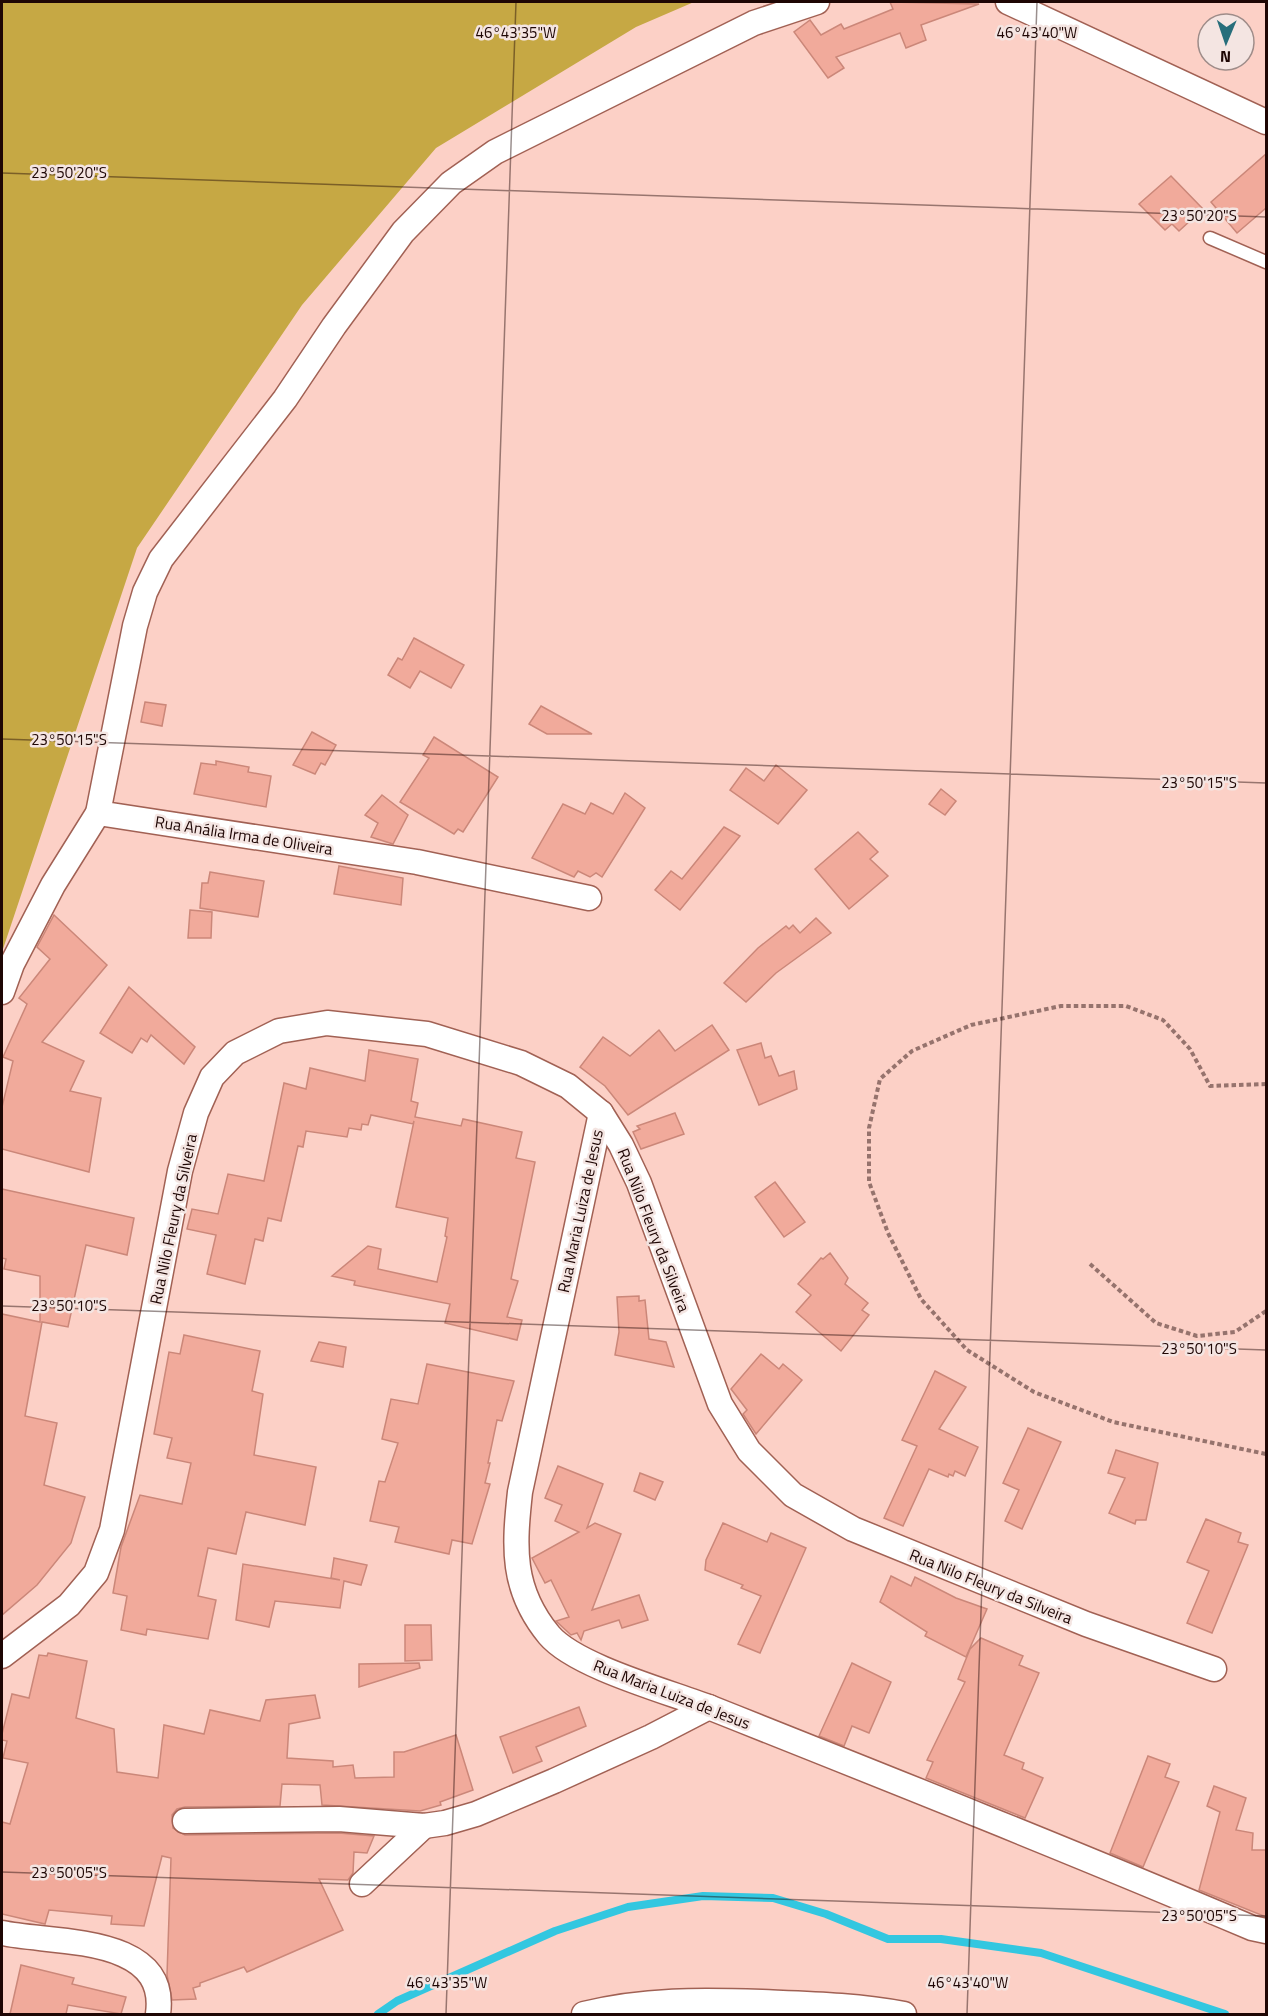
<svg xmlns="http://www.w3.org/2000/svg" width="1268" height="2016" font-family="'Titillium Web',sans-serif">
	<style>
		.forest { fill: #c6a844 }
		.lines { fill: none; stroke-linecap: round; stroke-linejoin: round }
		.stream { stroke: #33c7e0; stroke-width: 8 }
		.building { fill: #f1aa9b; stroke: #cb8779; stroke-width: 1.5 }
		.service-casing { stroke: #a16154; stroke-width: 15 }
		.minor-casing { stroke: #a16154; stroke-width: 27 }
		.path { stroke: #96736d; stroke-width: 4; stroke-dasharray: 4.5 3; stroke-linecap: butt }
		.service { stroke: #fff; stroke-width: 12 }
		.minor { stroke: #fff; stroke-width: 24 }
		.ticks { fill: none; stroke: #1e0604; stroke-width: 1.5; stroke-opacity: 0.45 }
		.labels { text-anchor: middle; dominant-baseline: central; stroke-width: 5; stroke-linejoin: round; paint-order: stroke }
		.street-label { font-size: 16px; fill: #1e0604; stroke: #f4e5e2 }
		.ticks-label { font-size: 15px; text-anchor: middle; fill: #1e0604; stroke: #f4e5e2; stroke-width: 5; stroke-linejoin: round; paint-order: stroke }
	</style>
	<rect width="100%" height="100%" fill="#fcd0c6"/>
	<!-- forest -->
	<path class="forest" d="M2,2H694L636,27L436,148L302,305L137,548L2,952Z"/>
	<g class="lines">
		<!-- stream -->
		<path class="stream" d="M378,2014L397,2001L555,1931L628,1907L703,1896L773,1898L826,1914L888,1939H941L1041,1953L1225,2014"/>
	</g>
	<!-- building -->
	<g class="building">
		<path d="M890,2L979,4L921,25L926,40L906,48L900,33L836,57L844,68L828,78L794,32L810,20L821,35L841,24L844,29L893,9Z"/>
		<path d="M1266,154V208L1237,233L1211,202Z"/>
		<path d="M1171,176L1203,209L1179,231L1172,224L1165,230L1139,204Z"/>
		<path d="M414,638L464,665L451,688L420,671L410,688L388,675L398,658L402,660Z"/>
		<path d="M145,702L166,705L162,726L141,722Z"/>
		<path d="M541,706L592,734H547L529,724Z"/>
		<path d="M312,732L336,745L325,765L321,763L315,774L293,765Z"/>
		<path d="M434,737L498,777L463,832L458,829L454,834L400,802L429,758L423,755Z"/>
		<path d="M216,761L249,767L248,772L271,776L266,807L194,794L201,763L216,765Z"/>
		<path d="M776,765L807,790L778,824L730,790L746,768L764,781Z"/>
		<path d="M941,789L956,801L945,815L929,804Z"/>
		<path d="M625,793L645,808L602,877L596,873L590,877L578,871L574,877L532,858L563,804L585,814L591,803L613,814Z"/>
		<path d="M382,795L408,815L393,844L371,837L378,823L365,815Z"/>
		<path d="M724,827L740,836L680,910L655,890L671,871L682,879Z"/>
		<path d="M858,832L878,852L870,859L888,876L849,909L815,869Z"/>
		<path d="M339,866L403,878L401,905L334,894Z"/>
		<path d="M210,872L264,881L258,917L200,908L202,883H208Z"/>
		<path d="M190,910L212,912L211,938H188Z"/>
		<path d="M54,915L107,965L42,1042L84,1061L70,1091L101,1098L89,1172L2,1149V1107L13,1061L3,1057L27,1004L19,998L50,959L37,947Z"/>
		<path d="M816,918L831,933L776,973L746,1002L724,983L758,948L786,926L789,929L793,925L800,933Z"/>
		<path d="M129,987L195,1047L184,1064L151,1035L147,1042L141,1038L132,1053L100,1033Z"/>
		<path d="M712,1025L729,1050L628,1115L605,1086L580,1067L603,1037L630,1056L659,1030L675,1051Z"/>
		<path d="M761,1043L765,1058L771,1056L779,1076L794,1071L797,1089L759,1105L737,1050Z"/>
		<path d="M369,1050L418,1059L411,1101L418,1103L415,1117L461,1126L463,1119L522,1132L516,1158L535,1162L511,1279L518,1281L507,1317L522,1320L517,1340L445,1323L450,1304L354,1285L355,1281L332,1276L368,1246L381,1249L378,1269L437,1282L447,1237L445,1236L448,1218L396,1207L414,1121L413,1124L371,1115L368,1125L362,1124L361,1130L349,1128L347,1137L306,1131L303,1147L298,1146L281,1221L268,1218L263,1241L255,1239L245,1284L207,1274L216,1235L187,1229L192,1209L218,1214L228,1174L264,1181L284,1083L306,1089L310,1068L365,1081Z"/>
		<path d="M675,1113L684,1134L641,1149L633,1132L640,1129L637,1126Z"/>
		<path d="M775,1182L805,1222L784,1237L755,1197Z"/>
		<path d="M2,1189L134,1218L127,1255L86,1245L68,1327L42,1322L25,1416L57,1423L44,1485L85,1497L71,1543L37,1585L2,1615V1314L40,1322V1276L4,1269L6,1259L2,1258Z"/>
		<path d="M830,1253L848,1278L845,1284L868,1303L862,1310L869,1315L841,1351L796,1312L811,1295L798,1284L821,1258L823,1259Z"/>
		<path d="M639,1296V1301L645,1300L649,1339L666,1342L674,1367L615,1355L619,1332L617,1297Z"/>
		<path d="M184,1335L260,1351L252,1391L263,1394L254,1455L316,1467L305,1525L246,1512L236,1554L208,1548L198,1596L216,1600L208,1639L147,1629L146,1635L121,1630L127,1596L113,1593L121,1547L140,1495L182,1504L191,1463L167,1458L172,1438L154,1434L169,1352L180,1354Z"/>
		<path d="M319,1342L346,1347L343,1367L311,1361Z"/>
		<path d="M761,1354L779,1369L783,1364L802,1380L756,1434L743,1414L747,1410L731,1389Z"/>
		<path d="M427,1364L514,1381L502,1421L497,1420L488,1463H490L485,1483L490,1484L472,1544L452,1540L449,1554L395,1542L399,1527L370,1521L379,1481L385,1482L398,1443L382,1439L391,1399L418,1404Z"/>
		<path d="M935,1371L966,1387L939,1429L978,1447L965,1476L955,1471L953,1476L949,1474L948,1477L929,1469L903,1526L884,1518L917,1446L902,1440Z"/>
		<path d="M1028,1428L1061,1442L1022,1529L1005,1521L1019,1490L1003,1483Z"/>
		<path d="M1116,1450L1158,1463L1146,1520H1136L1135,1524L1109,1513L1125,1478L1108,1473Z"/>
		<path d="M558,1466L603,1484L587,1528L595,1523L621,1534L592,1610L639,1595L648,1620L622,1628L619,1620L584,1631L581,1640L577,1633L571,1635L556,1621L569,1617L551,1580L545,1583L532,1558L579,1532L555,1521L562,1505L545,1498Z"/>
		<path d="M640,1473L663,1482L655,1500L634,1491Z"/>
		<path d="M1206,1519L1241,1533L1238,1542L1248,1545L1212,1633L1187,1623L1209,1571L1187,1562Z"/>
		<path d="M723,1523L767,1542L771,1533L806,1548L760,1653L738,1644L761,1596L741,1588L743,1585L705,1570L706,1560Z"/>
		<path d="M334,1558L367,1565L361,1585L344,1581L340,1608L275,1601L269,1627L236,1620L243,1564L340,1580L331,1578Z"/>
		<path d="M891,1576L911,1586L915,1577L956,1598L987,1609L966,1657L925,1636L927,1632L880,1602Z"/>
		<path d="M405,1625H431L432,1660L405,1661Z"/>
		<path d="M981,1638L1023,1656L1019,1665L1039,1673L1004,1755L1024,1763L1022,1769L1043,1778L1025,1818L926,1778L933,1762L927,1760L965,1682L958,1679L970,1649Z"/>
		<path d="M48,1653L87,1661L76,1718L114,1729L117,1772L158,1778L164,1725L204,1734L210,1710L260,1721L266,1700L315,1695L320,1718L289,1724L287,1758L333,1761V1767L353,1765L355,1778L394,1777V1752H404L456,1735L473,1790L440,1802L441,1805L420,1811L322,1805L320,1785L282,1784L280,1806L185,1807L177,1809L172,1815L173,1828L185,1835L339,1833L374,1836L367,1853L354,1852L353,1873L348,1880L319,1879L343,1930L247,1972L244,1967L200,1983V1986L193,1988L196,1999L172,2000L167,1975L171,1858L162,1856L144,1926L111,1924L112,1916L49,1910L45,1924L2,1914V1822L10,1824L28,1763L3,1758L7,1741L2,1740V1734L12,1694L29,1698L39,1655L47,1656Z"/>
		<path d="M419,1663L420,1668L359,1687V1664Z"/>
		<path d="M852,1663L891,1682L869,1733L852,1726L844,1746L819,1736Z"/>
		<path d="M579,1707L586,1726L536,1747L542,1761L513,1773L500,1737Z"/>
		<path d="M1148,1756L1170,1764L1165,1777L1179,1782L1143,1867L1110,1853Z"/>
		<path d="M1214,1786L1246,1798L1236,1830L1253,1833L1252,1850H1266V1917L1199,1890L1220,1812L1207,1806Z"/>
		<path d="M21,1965L74,1978L72,1984L126,1997L121,2014L68,2005L66,2014H10Z"/>
	</g>
	<g class="lines">
		<!-- service casing -->
		<g class="service-casing">
			<path id="service" d="M1210,238L1266,262"/>
		</g>
		<!-- minor casing -->
		<g class="minor-casing">
			<g id="minor">
				<path d="M1008,2L1266,122"/>
				<path d="M98,813L417,862L589,898"/>
				<path d="M2,992L12,964L53,885L98,813L135,626L145,592L161,559L285,399L334,326L403,232L451,183L495,152L754,23L817,2"/>
				<path d="M601,1113L520,1492C514,1547 511,1589 549,1635C576,1667 670,1692 711,1708C892,1780 1073,1852 1252,1928L1266,1931"/>
				<path d="M2,1656L69,1605L96,1573L112,1530L180,1171L196,1113L212,1077L235,1053L279,1031L327,1023L427,1034L521,1063L568,1086L601,1113L621,1145L639,1183L720,1404L749,1451L793,1495L853,1529L1086,1624L1214,1669"/>
				<path d="M185,1821L339,1819L424,1826L445,1823L476,1814L554,1781L651,1737L709,1707"/>
				<path d="M362,1884L424,1826"/>
				<path d="M2,1933C53,1944 169,1934 158,2014"/>
				<path d="M584,2014C644,1999 701,2000 762,2002C810,2004 857,2005 904,2014"/>
			</g>
		</g>
		<!-- path -->
		<g class="path">
			<path d="M1266,1084L1210,1086L1190,1049L1163,1020L1126,1006H1061L971,1025L912,1051L880,1079L869,1128V1182L888,1233L921,1299L967,1350L1034,1392L1113,1422L1266,1454"/>
			<path d="M1090,1264L1156,1323L1197,1336L1235,1332L1266,1311"/>
		</g>
		<!-- service -->
		<use href="#service" class="service"/>
		<!-- minor -->
		<use href="#minor" class="minor"/>
	</g>
	<!-- ticks -->
	<path class="ticks" d="M2,173L1266,217M2,739L1266,783M2,1306L1266,1350M2,1872L1266,1916M446,2014L516,2M967,2014L1037,2"/>
	<g class="labels">
		<!-- street labels -->
		<g class="street-label">
			<text transform="translate(244 835) rotate(9)">Rua Anália Irma de Oliveira</text>
			<text transform="translate(580 1211) rotate(-78)">Rua Maria Luiza de Jesus</text>
			<text transform="translate(173 1219) rotate(-78)">Rua Nilo Fleury da Silveira</text>
			<text transform="translate(654 1230) rotate(69)">Rua Nilo Fleury da Silveira</text>
			<text transform="translate(991 1586) rotate(22)">Rua Nilo Fleury da Silveira</text>
			<text transform="translate(672 1694) rotate(21)">Rua Maria Luiza de Jesus</text>
		</g>
	</g>
	<g class="ticks-label">
		<text x="516" y="38">46°43'35"W</text>
		<text x="1037" y="38">46°43'40"W</text>
		<text x="69" y="178">23°50'20"S</text>
		<text x="1199" y="221">23°50'20"S</text>
		<text x="69" y="745">23°50'15"S</text>
		<text x="1199" y="788">23°50'15"S</text>
		<text x="69" y="1311">23°50'10"S</text>
		<text x="1199" y="1354">23°50'10"S</text>
		<text x="69" y="1878">23°50'05"S</text>
		<text x="1199" y="1921">23°50'05"S</text>
		<text x="447" y="1988">46°43'35"W</text>
		<text x="968" y="1988">46°43'40"W</text>
	</g>
	<!-- border -->
	<rect width="1268" height="2016" fill="none" stroke="#1e0604" stroke-width="6"/>
	<!-- north arrow -->
	<g transform="translate(1226 42) rotate(182)"><circle r="28" fill="#f4e5e2" stroke="#9e8c89" stroke-width="1.5"/>
	<path d="M0-4.5L10 22L0 15L-10 22Z" fill="#276e7b"/>
	<text y="-9" font-size="16" font-weight="bold" text-anchor="middle" fill="#1e0604">N</text>
	</g>
</svg>
